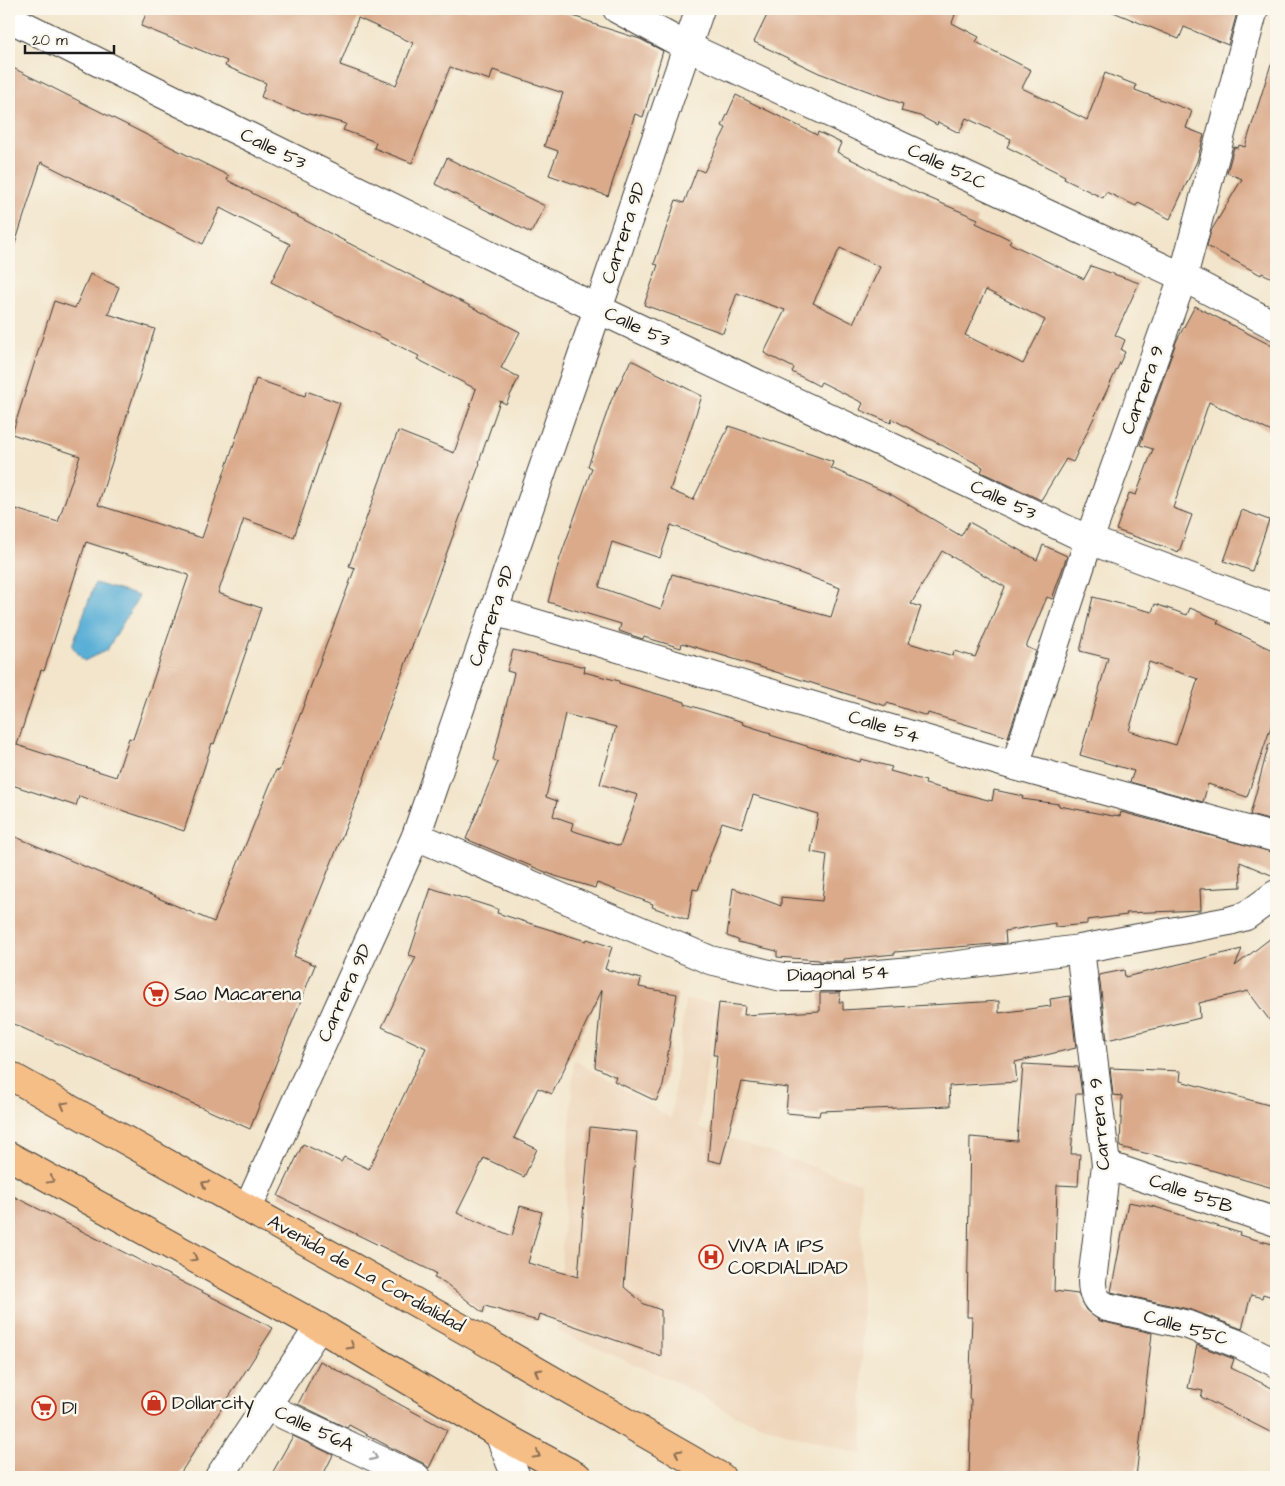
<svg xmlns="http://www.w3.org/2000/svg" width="1285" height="1486" font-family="'Architects Daughter',sans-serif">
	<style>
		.built { fill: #eed6bb }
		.water { fill: #5aafd6; stroke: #3b6679 }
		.building { fill: #daaa8b; fill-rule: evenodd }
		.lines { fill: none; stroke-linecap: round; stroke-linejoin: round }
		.minor-casing { stroke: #3c3a36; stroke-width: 30 }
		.major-casing { stroke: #3c3a36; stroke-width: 30 }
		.minor { stroke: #fff; stroke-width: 28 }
		.major { stroke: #f6be87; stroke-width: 28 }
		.oneway { stroke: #896d52 }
		.oneway2 { stroke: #999 }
		.labels { text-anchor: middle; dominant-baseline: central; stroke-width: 5; stroke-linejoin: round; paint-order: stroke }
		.street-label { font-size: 19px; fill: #1c1c1c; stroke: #fbf7ec }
		.poi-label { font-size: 19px; fill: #1c1c1c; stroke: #fbf7ec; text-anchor: start }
	</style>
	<rect width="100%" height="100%" fill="#fbf7ec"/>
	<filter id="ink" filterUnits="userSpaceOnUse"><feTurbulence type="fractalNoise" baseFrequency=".02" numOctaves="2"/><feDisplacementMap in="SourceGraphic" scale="10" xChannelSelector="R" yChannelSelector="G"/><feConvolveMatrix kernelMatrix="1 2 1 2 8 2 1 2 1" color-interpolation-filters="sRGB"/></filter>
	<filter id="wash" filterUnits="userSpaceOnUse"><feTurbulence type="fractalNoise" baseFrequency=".0096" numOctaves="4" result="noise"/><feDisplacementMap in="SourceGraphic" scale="20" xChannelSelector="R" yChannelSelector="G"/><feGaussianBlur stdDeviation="1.12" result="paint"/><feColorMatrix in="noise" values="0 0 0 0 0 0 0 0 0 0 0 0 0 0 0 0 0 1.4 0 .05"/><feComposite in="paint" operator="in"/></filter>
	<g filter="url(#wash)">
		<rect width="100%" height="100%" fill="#f2e5cb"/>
		<!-- built -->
		<path class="built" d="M685,1000L716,1003L699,1128L861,1183L863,1455L787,1434L734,1415L674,1381L557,1331L574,1060L671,1118Z"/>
		<!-- water -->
		<path class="water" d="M95,583L139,596L107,650L84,661L72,646Z"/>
		<g id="blocks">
			<!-- building -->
			<g class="building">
				<path d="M148,9H553L593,23V24L640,39L663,51L643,117L635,114L608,196L549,175L558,151L544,146L563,93L493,70L490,80L450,67L412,163L374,148L376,142L343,130L346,124L294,110V111L261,97L266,83L225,66L227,61L141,26ZM358,18L413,43L396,85L340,65Z"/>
				<path d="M770,9H957L952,23L979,37L976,42L1031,70L1022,88L1087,120L1105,73L1136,85L1135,90L1192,111L1186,128L1204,135L1197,161L1170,219L1138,203L1136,206L1106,192L1103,198L1064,179L1065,176L1007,147L1011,139L966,118L959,133L938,122L937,125L920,116L901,111L903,104L819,73L754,42Z"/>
				<path d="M1106,9H1238L1228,45L1184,27L1179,39Z"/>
				<path d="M1271,64L1276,65V280L1262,273L1261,275L1207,246L1211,231L1242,179L1227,173L1234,147L1238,148L1239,145L1245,147Z"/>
				<path d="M9,66L229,176L227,180L520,332L501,368L519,377L506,404L500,401L479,462L480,463L381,730L357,799L294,956L315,965L250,1129L9,1022V834L214,922L276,770L279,771L355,568L349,566L398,431L454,453L476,389L417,359L419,356L271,282L290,244L220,208L203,244L41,162L14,247L9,246Z"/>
				<path d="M736,95L817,135L818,132L841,143L837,152L913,191L978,219L976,223L1011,240L1009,243L1084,279L1091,266L1139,283L1115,335L1125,340L1121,350L1125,352L1073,462L1066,459L1041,500L981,472L983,467L892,419L891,423L860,410L863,403L821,382L819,386L792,372L794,368L764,353L785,310L737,293L723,333L644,305L658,265L654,264L676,200L684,203L697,169L704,172L726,128L722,126ZM840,248L880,267L853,323L813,303ZM986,290L1045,320L1023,364L965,335Z"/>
				<path d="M447,158L545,206L531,233L435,184Z"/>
				<path d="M90,274L119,287L108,314L155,329L98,505L202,538L256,379L305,396L306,391L340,403L294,537L244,519L218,593L261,608L214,744L212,743L184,831L79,796L76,806L9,784V507L58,522L80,456L12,434L54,301L75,308ZM86,542L189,575L133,739L129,738L116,777L17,745L41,670L44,671Z"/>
				<path d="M1195,306L1276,348V434L1209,402L1173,508L1192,515L1179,552L1116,530L1129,493L1136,495L1153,449L1140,445L1176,342Z"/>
				<path d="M631,360L702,396L670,490L693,500L729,426L833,462L831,468L892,495L961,536L969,522L1037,560L1043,545L1067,556L1052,599L1047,597L1026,647L1036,651L1008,737L928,713L927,716L887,703L886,706L682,643L681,648L644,637L643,639L619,631L621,624L548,602L560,558L592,468L588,466L611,401ZM671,525L840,588L831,617L672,574L661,609L599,587L612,542L660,558ZM942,551L1005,587L975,657L954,651L953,656L909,643L921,607L911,604Z"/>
				<path d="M1242,510L1269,520L1252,571L1224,561Z"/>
				<path d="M1093,597L1152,612L1155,604L1187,615L1190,608L1219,620L1217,623L1276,652V712L1247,797L1208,784L1203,802L1130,782L1134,771L1080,755L1108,658L1080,651ZM1149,662L1198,679L1176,745L1129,731Z"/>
				<path d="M513,650L585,667L584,672L619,681V683L685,702V704L743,722L742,724L771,733L770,735L860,762L861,759L892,767L890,771L926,781L925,784L992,801L994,790L1023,796L1022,799L1059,804V806L1113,816L1114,815L1120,816L1121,812L1276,853V877L1240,862L1241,887L1200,889L1201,910L1126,913L1127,915L1087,920V924L1055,927V923L1005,931L1006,943L895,952V954L844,959V961H819V960L777,957V951L738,942V940L727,936L733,888L781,906V897L822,901L827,855L811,852L818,814L753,795L742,828L722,822L698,890L693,889L688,920L652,907L653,904L597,883L595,888L555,876L466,839L498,762L493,760L514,673L507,671ZM565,714L616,727L600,784L638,795L620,846L571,830L573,823L553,816L557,801L546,797Z"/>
				<path d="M1269,744L1276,745V822L1250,815Z"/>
				<path d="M431,888L498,909L497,913L586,941L587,939L612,947L605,969L641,979L639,987L677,994L663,1086L656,1101L614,1081L616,1077L595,1067L602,990L552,1094L538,1088L514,1138L537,1149L524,1177L484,1158L457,1213L512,1236L520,1206L542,1212L528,1263L578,1277L590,1127L637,1132L624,1287L644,1304L661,1310V1356L540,1314L538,1321L485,1306L483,1313L444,1282L434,1278L436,1273L278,1196L303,1144L341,1162L344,1157L369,1169L426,1048L382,1027L416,957L409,955Z"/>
				<path d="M1276,934V1029L1248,991L1199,1003L1200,1018L1107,1040L1099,975L1124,970L1125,977L1242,949L1235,966Z"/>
				<path d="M820,993H840L839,1002H843V1010L999,1001V1013L1051,1006L1050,999L1070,996L1076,1048L1015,1062L1017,1082L949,1086L950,1106L820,1111L819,1116L786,1113L788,1088L742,1082L721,1163L708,1160L717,1055H713L719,1003L745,1006L744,1015L820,1011Z"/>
				<path d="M1023,1064L1078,1067L1082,1094H1076L1071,1154H1080L1078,1186L1057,1185L1054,1291L1078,1294L1086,1310L1100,1321L1152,1333L1136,1477H969L971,1399H969L972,1317H967L970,1137L1017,1141Z"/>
				<path d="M1110,1068L1181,1071L1180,1081L1276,1107V1189L1194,1165L1120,1147L1122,1096L1113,1095Z"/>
				<path d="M9,1194L273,1328L178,1477H9Z"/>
				<path d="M1128,1202L1155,1207L1240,1233L1239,1235L1276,1245V1298L1263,1294L1262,1298L1251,1295L1242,1329L1192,1310L1111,1292Z"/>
				<path d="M1197,1345L1234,1359L1231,1368L1276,1390V1435L1201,1397L1203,1391L1188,1388Z"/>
				<path d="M320,1361L447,1430L429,1468L423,1463L388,1446L349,1425L347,1428L298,1404Z"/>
				<path d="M293,1436L333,1455L322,1477H270Z"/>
			</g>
		</g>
	</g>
	<g filter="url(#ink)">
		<use href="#blocks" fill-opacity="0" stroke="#3c3a36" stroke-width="1"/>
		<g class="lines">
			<!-- minor casing -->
			<g class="minor-casing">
				<g id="minor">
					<path d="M617,9L686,46L1183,277L1276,326"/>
					<path d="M9,18L598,309L1089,540L1276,609"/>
					<path d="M494,611L1015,766L1276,838"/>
					<path d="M1015,766L1089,540L1183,277L1254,9"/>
					<path d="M416,836L710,960L782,977H845L912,971L1080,949L1229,921L1246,916L1276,894"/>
					<path d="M1080,949L1106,1165L1092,1281C1092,1293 1095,1302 1107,1307L1188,1325L1241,1345L1276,1363"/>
					<path d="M1106,1165L1276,1222"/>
					<path d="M248,1208L416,836L598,309L700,9"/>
					<path d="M267,1407L416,1477"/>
					<path d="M499,1434L516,1477"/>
					<path d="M219,1477L319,1327"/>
				</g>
			</g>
			<!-- major casing -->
			<g class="major-casing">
				<g id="major">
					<path d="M9,1075L481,1339L721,1477"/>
					<path d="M9,1156L319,1327L499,1434L578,1477"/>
				</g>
			</g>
			<!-- minor -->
			<use href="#minor" class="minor"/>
			<!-- major -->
			<use href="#major" class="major"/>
		</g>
		<!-- one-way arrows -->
		<defs><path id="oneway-chevron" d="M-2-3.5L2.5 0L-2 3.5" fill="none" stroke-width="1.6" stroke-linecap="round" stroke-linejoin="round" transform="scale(1.25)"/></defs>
		<g class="oneway">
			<use href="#oneway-chevron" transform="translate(64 1105) rotate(-151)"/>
			<use href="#oneway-chevron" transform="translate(51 1180) rotate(29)"/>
			<use href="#oneway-chevron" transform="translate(205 1184) rotate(-151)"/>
			<use href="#oneway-chevron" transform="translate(194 1258) rotate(29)"/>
			<use href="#oneway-chevron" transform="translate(351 1346) rotate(31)"/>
			<use href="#oneway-chevron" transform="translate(538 1372) rotate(-150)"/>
			<use href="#oneway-chevron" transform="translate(678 1453) rotate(-150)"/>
			<use href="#oneway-chevron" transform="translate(537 1455) rotate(29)"/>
		</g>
		<use class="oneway2" href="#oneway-chevron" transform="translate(374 1457) rotate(25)"/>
	</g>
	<!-- icons -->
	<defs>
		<g id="supermarket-ring" transform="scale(1.25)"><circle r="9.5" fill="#fbf7ec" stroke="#c8321e" stroke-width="1.5"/><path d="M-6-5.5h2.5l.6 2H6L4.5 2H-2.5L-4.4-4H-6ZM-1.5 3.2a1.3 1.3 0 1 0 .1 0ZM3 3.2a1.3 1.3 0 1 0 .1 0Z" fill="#c8321e"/></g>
		<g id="hospital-ring" transform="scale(1.25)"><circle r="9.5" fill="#fbf7ec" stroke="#c8321e" stroke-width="1.5"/><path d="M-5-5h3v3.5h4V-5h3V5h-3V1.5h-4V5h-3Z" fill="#c8321e"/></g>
		<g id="shop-ring" transform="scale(1.25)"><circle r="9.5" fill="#fbf7ec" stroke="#c8321e" stroke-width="1.5"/><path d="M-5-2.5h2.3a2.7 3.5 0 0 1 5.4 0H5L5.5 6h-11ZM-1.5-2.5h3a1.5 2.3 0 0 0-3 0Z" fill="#c8321e"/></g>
	</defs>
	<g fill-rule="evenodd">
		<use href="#supermarket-ring" x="156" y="994"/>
		<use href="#hospital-ring" x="711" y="1257"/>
		<use href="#shop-ring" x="154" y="1403"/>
		<use href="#supermarket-ring" x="44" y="1408"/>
	</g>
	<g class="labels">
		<!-- street labels -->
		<g class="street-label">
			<text transform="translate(273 149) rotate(26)">Calle 53</text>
			<text transform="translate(947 167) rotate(25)">Calle 52C</text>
			<text transform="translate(624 233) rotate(-72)">Carrera 9D</text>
			<text transform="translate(637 327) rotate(25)">Calle 53</text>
			<text transform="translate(1143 390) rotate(-70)">Carrera 9</text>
			<text transform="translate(1003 500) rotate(25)">Calle 53</text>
			<text transform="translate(492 616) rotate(-71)">Carrera 9D</text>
			<text transform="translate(884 727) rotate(17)">Calle 54</text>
			<text transform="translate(838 974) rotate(-2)">Diagonal 54</text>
			<text transform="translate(345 993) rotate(-66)">Carrera 9D</text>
			<text transform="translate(1100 1124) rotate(-95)">Carrera 9</text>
			<text transform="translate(1191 1194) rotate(19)">Calle 55B</text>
			<text transform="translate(366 1274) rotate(29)">Avenida de La Cordialidad</text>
			<text transform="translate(1186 1328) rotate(16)">Calle 55C</text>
			<text transform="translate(314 1429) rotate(25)">Calle 56A</text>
		</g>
		<!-- poi labels -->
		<g class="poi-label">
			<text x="174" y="994">Sao Macarena</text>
			<text x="728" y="1246">VIVA 1A IPS<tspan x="728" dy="22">CORDIALIDAD</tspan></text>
			<text x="172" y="1403">Dollarcity</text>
			<text x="62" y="1408">D1</text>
		</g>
	</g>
	<!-- margin -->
	<rect width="1285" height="1486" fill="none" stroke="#fbf7ec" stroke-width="30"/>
	<!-- scale -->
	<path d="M25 45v8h89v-8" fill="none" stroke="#1c1c1c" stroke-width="2.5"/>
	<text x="32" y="45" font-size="15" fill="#1c1c1c" stroke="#fbf7ec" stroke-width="4" paint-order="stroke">20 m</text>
</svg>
